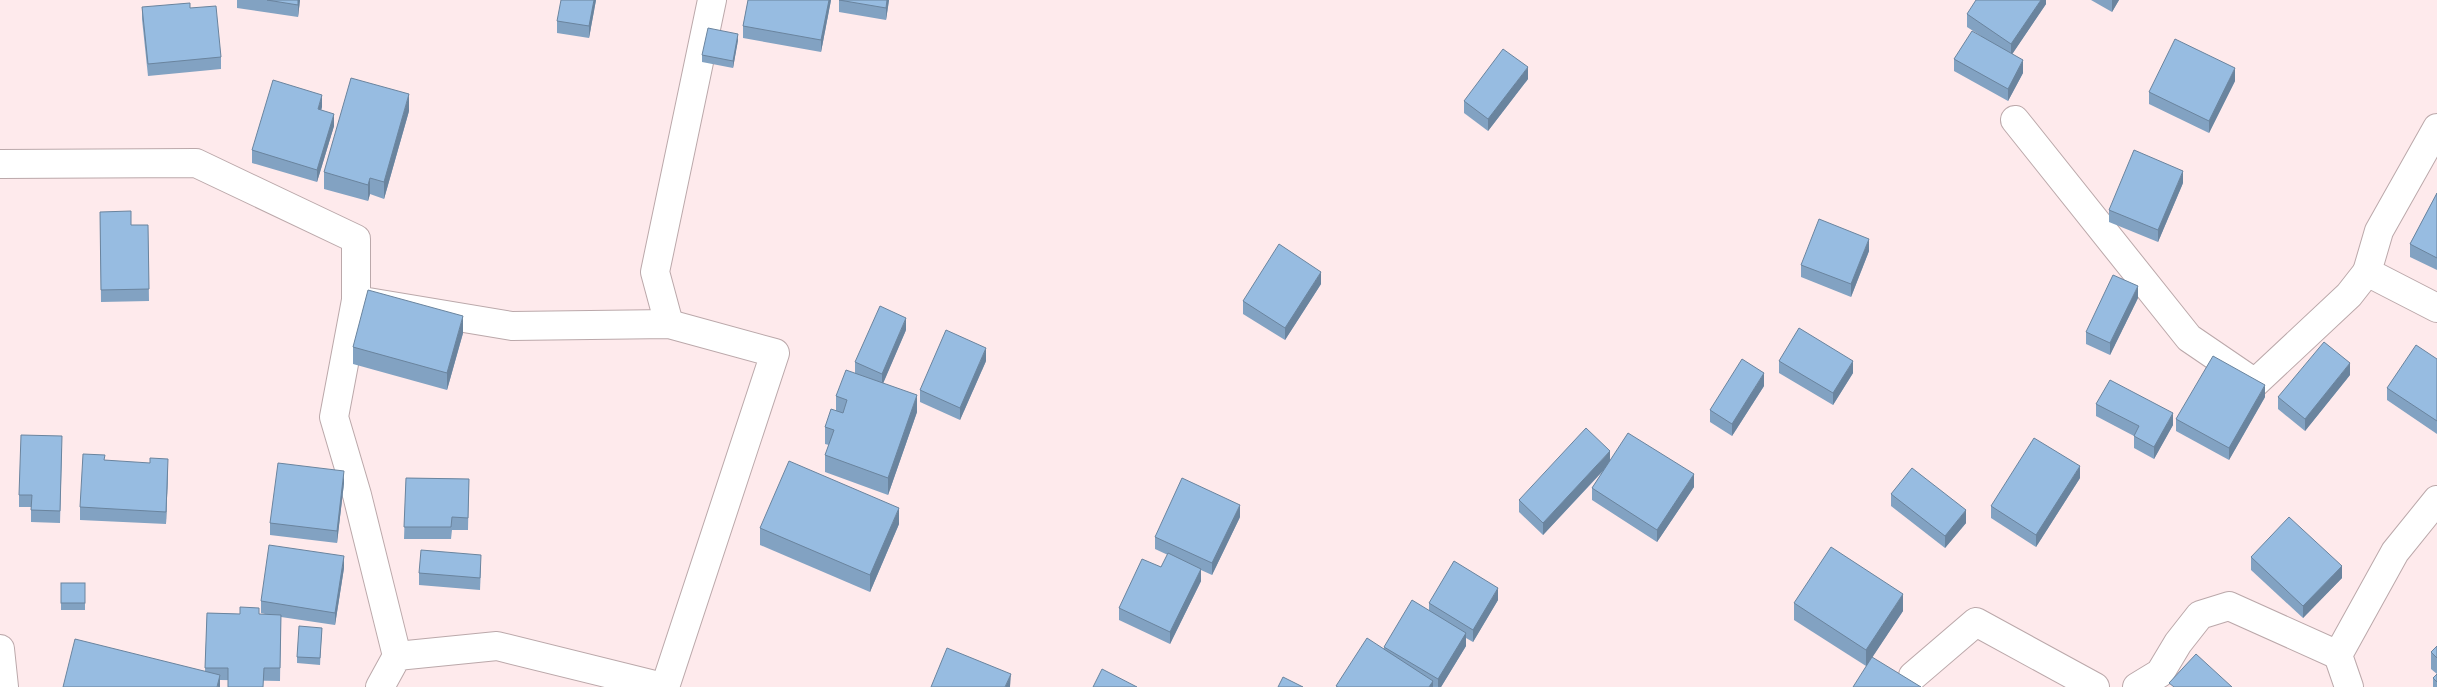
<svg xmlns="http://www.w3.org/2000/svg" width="2437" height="687" font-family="'Sofia Sans Condensed',sans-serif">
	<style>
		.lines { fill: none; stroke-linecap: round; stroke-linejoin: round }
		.minor-casing { stroke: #bba8aa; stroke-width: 30 }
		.tertiary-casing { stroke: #bba8aa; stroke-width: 30 }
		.minor { stroke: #fff; stroke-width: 28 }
		.tertiary { stroke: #fff; stroke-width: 28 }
		.wall { fill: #82a2c2 }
		.shaded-wall { fill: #6a849e }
		.building { fill: #97bce1; stroke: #6a849e }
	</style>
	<rect width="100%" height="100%" fill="#feeaec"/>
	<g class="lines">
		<!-- minor casing -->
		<g class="minor-casing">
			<g id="minor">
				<path d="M2015,120L2189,338L2255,383L2349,295L2367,272"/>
				<path d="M2437,128L2379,231L2367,272L2437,308"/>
				<path d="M0,164L196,163L356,239V300L512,326L669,324L775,353L665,687"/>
				<path d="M356,300L334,417L357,495L397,656"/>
				<path d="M669,324L655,272L712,0"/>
				<path d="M1913,676L1976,622L2095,687"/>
				<path d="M380,687L397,656L497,646L663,687"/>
				<path d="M2137,687L2160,673L2178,643L2200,615L2229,606L2338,655"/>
				<path d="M2349,687L2338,655L2395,552L2437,500"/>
			</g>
		</g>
		<!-- tertiary casing -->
		<g class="tertiary-casing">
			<path id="tertiary" d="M0,649L4,687"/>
		</g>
		<!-- minor -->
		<use href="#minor" class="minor"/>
		<!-- tertiary -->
		<use href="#tertiary" class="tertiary"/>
	</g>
	<!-- wall -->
	<g class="wall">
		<path d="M237,0H300L298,17L237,8Z"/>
		<path d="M596,0L589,38L557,33V21Z"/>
		<path d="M748,0H831L821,52L743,38V26Z"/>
		<path d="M839,0H889L886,20L839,12Z"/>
		<path d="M2046,0V4L2012,54L2023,73L2008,101L1954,71V59L1981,36L1967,27V14Z"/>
		<path d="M2091,0H2119L2112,12Z"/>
		<path d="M142,7L190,8L221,57V69L148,76L142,19Z"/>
		<path d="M738,40L733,68L702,62V55Z"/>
		<path d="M1528,79L1488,131L1464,113V101Z"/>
		<path d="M2235,81L2209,133L2149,104V92Z"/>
		<path d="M322,107L321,110L334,126L317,182L252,163V150Z"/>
		<path d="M409,111L384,199L370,194L368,201L324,189V172Z"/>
		<path d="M2183,183L2158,242L2109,222V210Z"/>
		<path d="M2437,193V270L2410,257V244Z"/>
		<path d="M100,212L131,225H148L149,301L101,302Z"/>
		<path d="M1869,251L1851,297L1801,277V265Z"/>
		<path d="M1321,284L1285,340L1243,314V301Z"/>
		<path d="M2138,298L2110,355L2086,344V332Z"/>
		<path d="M906,330L883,383L917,412L888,495L825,472V455L829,445L825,444V427L836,411V396L855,373V362Z"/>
		<path d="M463,333L447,390L353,364V347Z"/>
		<path d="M2437,359V434L2387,400V388Z"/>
		<path d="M986,361L960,420L920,402V390Z"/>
		<path d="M1779,361L1853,373L1833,405L1779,373Z"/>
		<path d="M2350,375L2305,431L2278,409V397Z"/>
		<path d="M1764,386L1732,436L1710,422V410Z"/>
		<path d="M2265,397L2229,460L2176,431V419Z"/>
		<path d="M2096,404L2173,425L2154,459L2134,448V436L2096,416Z"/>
		<path d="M62,448L60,523L31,522V507H19V495Z"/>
		<path d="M105,460L168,471L166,524L80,520V507Z"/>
		<path d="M1610,460L1694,487L1657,542L1592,500V488L1603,471L1543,535L1519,512V500Z"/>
		<path d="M406,478L469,479L468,530H452L451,539H404Z"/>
		<path d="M2080,478L2036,547L1991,518V506Z"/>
		<path d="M344,483L337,543L270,535V523Z"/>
		<path d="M1891,494L1966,523L1945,548L1891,506Z"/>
		<path d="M1240,517L1212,575L1201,570V581L1170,644L1119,620V608L1161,567L1168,555L1155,549V537Z"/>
		<path d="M899,524L870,592L760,545V528Z"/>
		<path d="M2251,557L2342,578L2303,618L2251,570Z"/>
		<path d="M481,567L480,590L419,585V573Z"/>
		<path d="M344,568L335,625L281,617L280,681L220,680V687L205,671L207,613L269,615L261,613V601Z"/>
		<rect x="61" y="583" width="24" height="27"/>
		<path d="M1498,600L1473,642L1466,638V646L1441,687H1336V686L1384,648V647L1429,610V603Z"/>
		<path d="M1794,603L1903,611L1866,666L1794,620Z"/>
		<path d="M322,628L320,665L297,663V657Z"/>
		<path d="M2437,646V687H2433V678L2437,674L2431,669V652Z"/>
	</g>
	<!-- shaded-wall -->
	<g class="shaded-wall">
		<path d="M298,0H300L298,17Z"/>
		<path d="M594,0H596L589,38V26Z"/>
		<path d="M829,0H831L821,52V40Z"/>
		<path d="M887,0H889L886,20V8Z"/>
		<path d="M2041,0H2046V4L2011,56V44Z"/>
		<path d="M2112,0H2119L2112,12Z"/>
		<path d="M738,34V40L733,68V61Z"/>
		<path d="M2023,60V73L2008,101V89Z"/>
		<path d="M1528,67V79L1488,131V119Z"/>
		<path d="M2235,68V81L2209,133V121Z"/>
		<path d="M409,94V111L384,199V182Z"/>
		<path d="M322,95V107L318,121V109Z"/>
		<path d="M334,114V126L317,182V170Z"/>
		<path d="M2183,171V183L2158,242V230Z"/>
		<path d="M370,178V194L368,201V185Z"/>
		<path d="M1869,239V251L1851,297V284Z"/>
		<path d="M1321,272V284L1285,340V328Z"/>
		<path d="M2138,286V298L2110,355V343Z"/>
		<path d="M463,316V333L447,390V373Z"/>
		<path d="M906,318V330L882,386V374Z"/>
		<path d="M986,348V361L960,420V408Z"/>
		<path d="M1853,361V373L1833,405V393Z"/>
		<path d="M2350,363V375L2305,431V419Z"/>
		<path d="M1764,373V386L1732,436V424Z"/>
		<path d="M2265,385V397L2229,460V448Z"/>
		<path d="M917,395V412L888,495V478Z"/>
		<path d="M2173,413V425L2154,459V447Z"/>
		<path d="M1610,451V463L1543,535V523Z"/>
		<path d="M168,459V471L166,524V512Z"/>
		<path d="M2080,466V478L2036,547V535Z"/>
		<path d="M344,471V483L337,543V531Z"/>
		<path d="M1694,474V487L1657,542V530Z"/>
		<path d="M1240,505V517L1212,575V563Z"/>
		<path d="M899,508V524L870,592V575Z"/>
		<path d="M1966,510V523L1945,548V536Z"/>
		<path d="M344,556V568L335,625V613Z"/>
		<path d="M2342,566V578L2303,618V606Z"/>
		<path d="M1201,569V581L1170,644V632Z"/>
		<path d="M1498,588V600L1473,642V630Z"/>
		<path d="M1903,594V611L1866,667V650Z"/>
		<path d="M1466,633V646L1441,687H1438V679Z"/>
		<path d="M1011,674L1010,687H1005Z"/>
		<path d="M220,675V687H217Z"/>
		<path d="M1433,681V687H1429Z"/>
	</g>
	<!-- building -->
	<g class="building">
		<path d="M267,0H298V5Z"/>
		<path d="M561,0H594L589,26L557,21Z"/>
		<path d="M748,0H829L821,40L743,26Z"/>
		<path d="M839,0H887L886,8Z"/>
		<path d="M1976,0H2041L2011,44L1967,14Z"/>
		<path d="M190,3V8L216,6L221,57L148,64L142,7Z"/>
		<path d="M708,28L738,34L733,61L702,55Z"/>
		<path d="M1972,31L2023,60L2008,89L1954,59Z"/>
		<path d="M2175,39L2235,68L2209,121L2149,92Z"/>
		<path d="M1503,49L1528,67L1488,119L1464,101Z"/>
		<path d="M351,78L409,94L384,182L370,178L368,185L324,172Z"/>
		<path d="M273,80L322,95L318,109L334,114L317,170L252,150Z"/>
		<path d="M2134,150L2183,171L2158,230L2109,210Z"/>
		<path d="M2437,193V258L2410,244Z"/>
		<path d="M131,211V225H148L149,289L101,290L100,212Z"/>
		<path d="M1819,219L1869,239L1851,284L1801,265Z"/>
		<path d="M1279,244L1321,272L1285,328L1243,301Z"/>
		<path d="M2113,275L2138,286L2110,343L2086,332Z"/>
		<path d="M368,290L463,316L447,373L353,347Z"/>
		<path d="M880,306L906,318L882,374L855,362Z"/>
		<path d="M1799,328L1853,361L1833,393L1779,361Z"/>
		<path d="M946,330L986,348L960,408L920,390Z"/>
		<path d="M2324,342L2350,363L2305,419L2278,397Z"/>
		<path d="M2416,345L2437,359V421L2387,388Z"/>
		<path d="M2213,356L2265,385L2229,448L2176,419Z"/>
		<path d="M1742,359L1764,373L1732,424L1710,410Z"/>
		<path d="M846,370L917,395L888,478L825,455L834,430L825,427L831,409L843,413L847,400L836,396Z"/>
		<path d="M2110,380L2173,413L2154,447L2134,436L2139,426L2096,404Z"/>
		<path d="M1586,428L1610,451L1543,523L1519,500Z"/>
		<path d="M1628,433L1694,474L1657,530L1592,488Z"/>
		<path d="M21,435L62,436L60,511L31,510L32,495H19Z"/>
		<path d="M2034,438L2080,466L2036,535L1991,506Z"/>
		<path d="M83,454L105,455L104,460L150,463V458L168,459L166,512L80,507Z"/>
		<path d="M789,461L899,508L870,575L760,528Z"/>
		<path d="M278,463L344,471L337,531L270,523Z"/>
		<path d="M1912,468L1966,510L1945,536L1891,494Z"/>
		<path d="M406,478L469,479L468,518L452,517L451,527H404Z"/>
		<path d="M1182,478L1240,505L1212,563L1155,537Z"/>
		<path d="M2289,517L2342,566L2303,606L2251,557Z"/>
		<path d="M269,545L344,556L335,613L261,601Z"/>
		<path d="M1831,547L1903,594L1866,650L1794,603Z"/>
		<path d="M421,550L481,555L480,578L419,573Z"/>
		<path d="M1168,553L1201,569L1170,632L1119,608L1142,559L1161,567Z"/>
		<path d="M1454,561L1498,588L1473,630L1429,603Z"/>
		<rect x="61" y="583" width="24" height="20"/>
		<path d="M1412,600L1466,633L1438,679L1384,647Z"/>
		<path d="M240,607L259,608V614L281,615L280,668H264L263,687H228V668H205L207,613L240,614Z"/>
		<path d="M299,626L322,628L320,658L297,657Z"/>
		<path d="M1367,638L1433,681L1429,687H1338L1336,686Z"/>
		<path d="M75,639L220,675L217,687H63Z"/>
		<path d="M2437,646V658L2431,652Z"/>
		<path d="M947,648L1011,674L1005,687H931Z"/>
		<path d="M2196,654L2232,687H2174L2169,683Z"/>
		<path d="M1872,657L1921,687H1853Z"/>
		<path d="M1102,669L1137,687H1093Z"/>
		<path d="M2437,674V682L2433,678Z"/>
		<path d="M1283,677L1303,687H1278Z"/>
	</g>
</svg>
